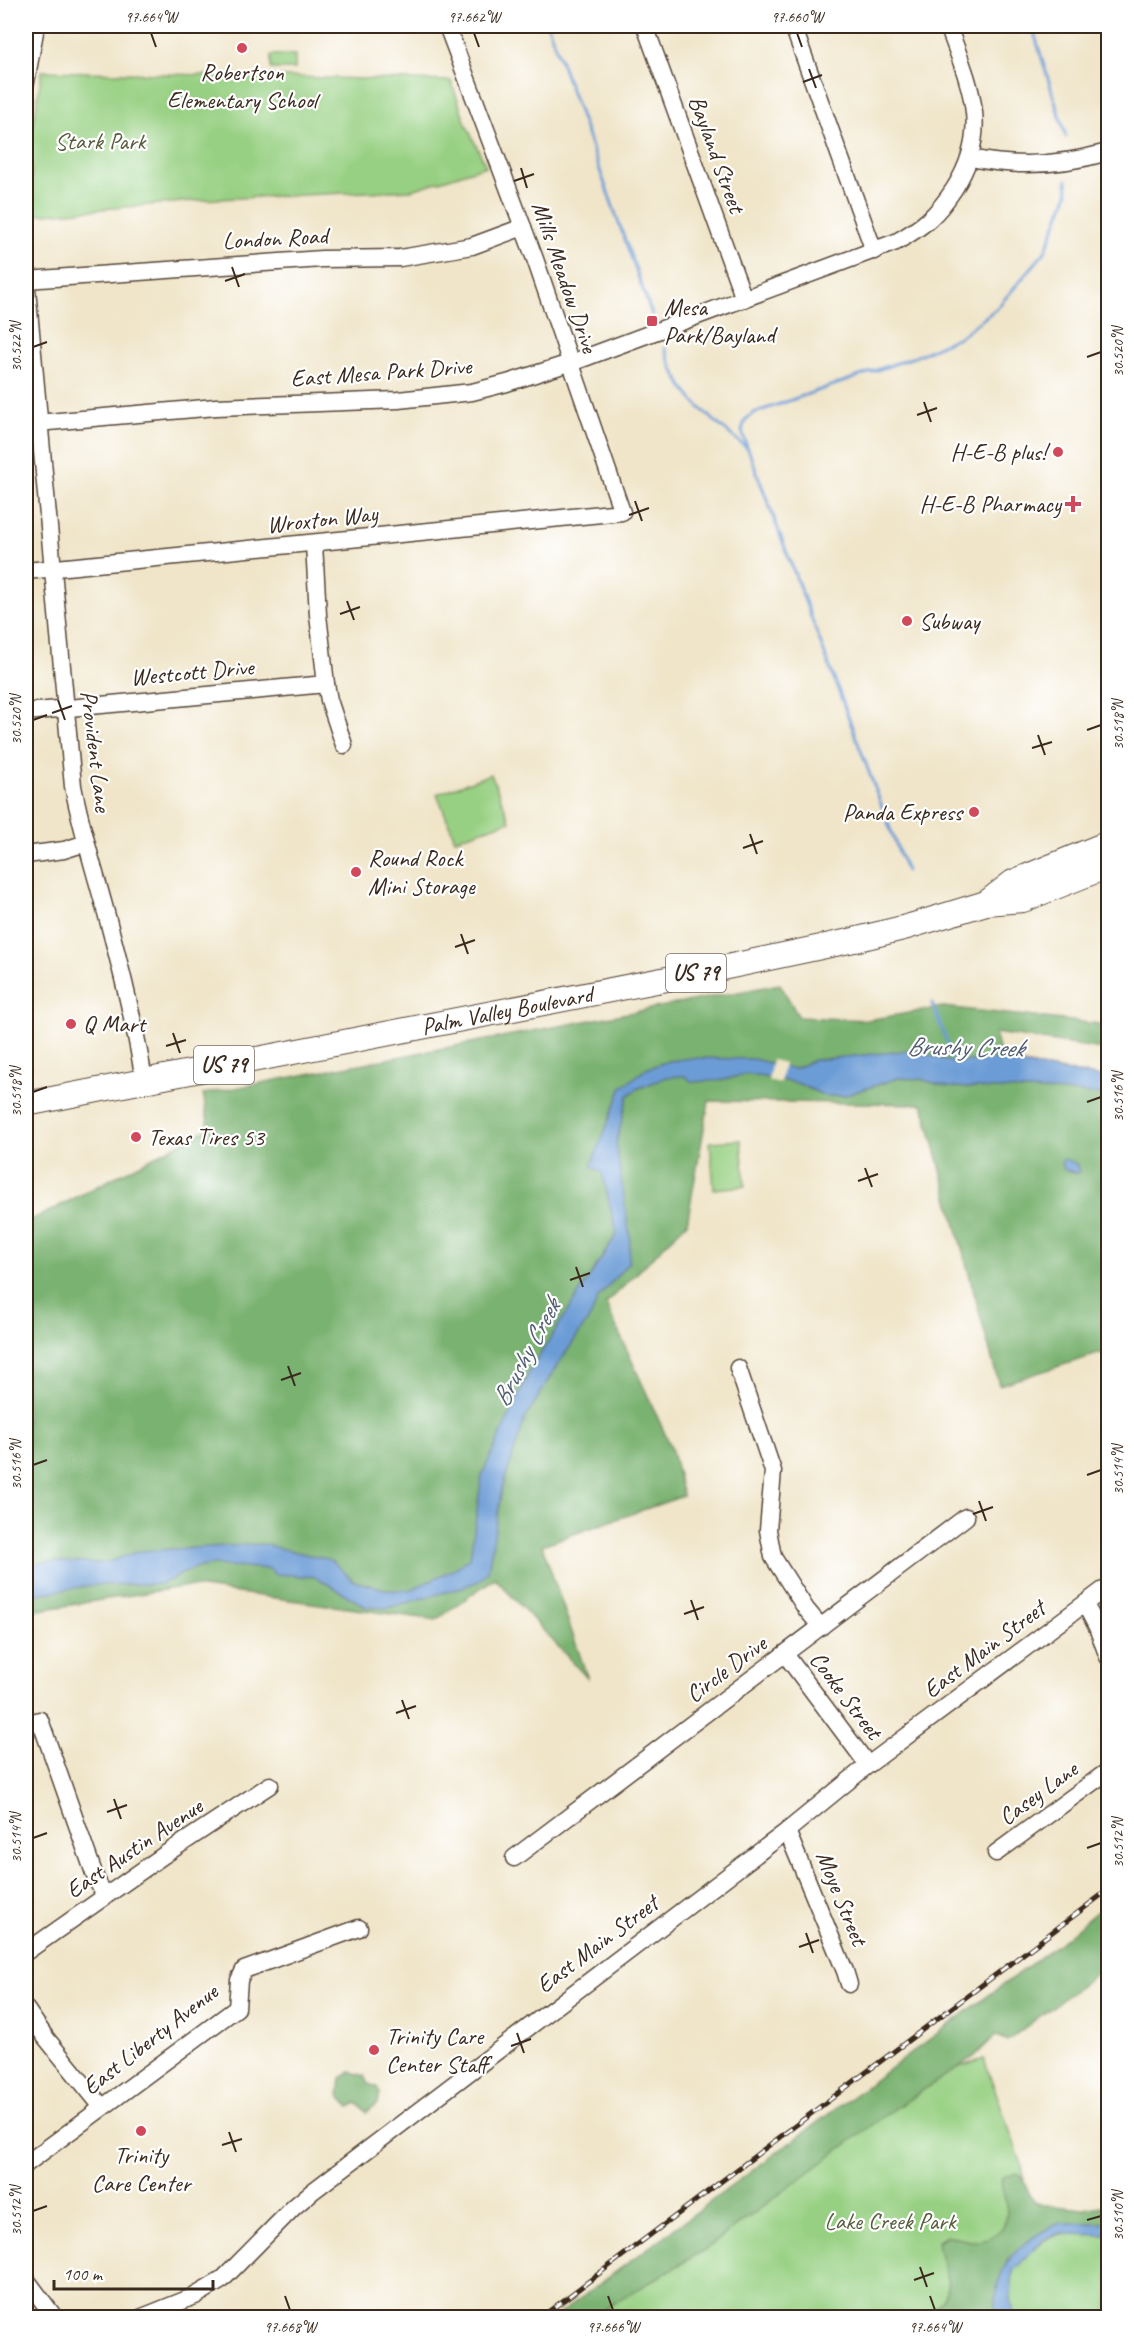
<svg xmlns="http://www.w3.org/2000/svg" width="1134" height="2343" font-family="Caveat,sans-serif">
	<style>
		.green { fill: #98d083; stroke: #6a7d50; stroke-width: 1.5 }
		.forest { fill: #7ab271; stroke: #5a6e48; stroke-width: 1.5 }
		.water { fill: #6c9cd6; stroke: #54637a; stroke-width: 1.5 }
		.pier { fill: #f0e5c9 }
		.lines { fill: none; stroke-linecap: round; stroke-linejoin: round }
		.stream { stroke: #6c9cd6; stroke-width: 3 }
		.minor-casing { stroke: #564638; stroke-width: 19 }
		.highway-casing { stroke: #564638; stroke-width: 26 }
		.minor { stroke: #fff; stroke-width: 16 }
		.highway { stroke: #fff; stroke-width: 24 }
		.rail-casing { stroke: #3b2a1e; stroke-width: 5 }
		.rail { stroke: #fff; stroke-width: 3; stroke-dasharray: 9; stroke-linecap: butt }
		.ticks { fill: none; stroke: #3b2a1e; stroke-width: 2 }
		.poi-dot { fill: #d1495b; stroke: #fff; stroke-width: 2 }
		.labels { text-anchor: middle; dominant-baseline: central; stroke-width: 4.5; stroke-linejoin: round; paint-order: stroke }
		.shield { fill: #fff; stroke: #766a62; stroke-width: 1.5 }
		.shield-label { font-size: 22px; font-weight: bold; fill: #3b2a1e }
		.poi-label { font-size: 24px; fill: #3b2a1e; stroke: #fff; text-anchor: start }
		.park-label { font-size: 24px; fill: #575c3c; stroke: #fff }
		.street-label { font-size: 24px; fill: #3b2a1e; stroke: #fff }
		.water-label { font-size: 26px; font-style: italic; fill: #515d71; stroke: #fff }
		.neatline { fill: none; stroke: #3b2a1e; stroke-width: 2 }
		.ticks-label { font-size: 15px; text-anchor: middle; fill: #3b2a1e }
	</style>
	<rect width="100%" height="100%" fill="#fff"/>
	<filter id="ink" filterUnits="userSpaceOnUse"><feTurbulence type="fractalNoise" baseFrequency=".0167" numOctaves="2"/><feDisplacementMap in="SourceGraphic" scale="12" xChannelSelector="R" yChannelSelector="G"/><feConvolveMatrix kernelMatrix="1 2 1 2 8 2 1 2 1" color-interpolation-filters="sRGB"/></filter>
	<filter id="wash" filterUnits="userSpaceOnUse"><feTurbulence type="fractalNoise" baseFrequency=".008" numOctaves="4" result="noise"/><feDisplacementMap in="SourceGraphic" scale="24" xChannelSelector="R" yChannelSelector="G"/><feGaussianBlur stdDeviation="1.35" result="paint"/><feColorMatrix in="noise" values="0 0 0 0 0 0 0 0 0 0 0 0 0 0 0 0 0 1.4 0 .05"/><feComposite in="paint" operator="in"/></filter>
	<g filter="url(#wash)">
		<rect width="100%" height="100%" fill="#f0e5c9"/>
		<!-- green -->
		<g class="green">
			<rect x="271" y="55" width="24" height="14"/>
			<path d="M42,71L451,81L466,124L486,166L412,190L217,199L34,215L30,144Z"/>
			<path d="M491,774L510,821L455,839L437,794Z"/>
			<path d="M741,1140L745,1186L714,1189L710,1142Z"/>
			<path d="M984,2059L1022,2165L1024,2179L1022,2177L1033,2212L925,2317L584,2318L939,2074Z"/>
			<path d="M1091,2233L1108,2235V2317H1014C1012,2304 1008,2285 1013,2271C1015,2266 1021,2261 1025,2257C1045,2233 1062,2234 1091,2233Z"/>
		</g>
		<!-- forest -->
		<g class="forest">
			<path d="M780,984L799,1017L868,1020L943,1007L1108,1025V1050L995,1033L1002,1061L1108,1078V1351L999,1385L923,1104L709,1101L687,1223L606,1304L671,1447L683,1496L542,1545L588,1679L495,1578L436,1620L188,1586L26,1612V1222L48,1212L209,1128L203,1094Z"/>
			<path d="M1108,1902V1965L1007,2041L996,2035L974,2057L891,2111L706,2249L591,2317H555L1058,1944Z"/>
			<path d="M351,2072L365,2076L369,2084L377,2087L380,2093L378,2103L367,2112L356,2103L350,2107L339,2096L341,2078Z"/>
			<path d="M1018,2173C1027,2182 1027,2194 1036,2204L1084,2209L1108,2205V2223H1060L1007,2260L998,2317H961L952,2311L946,2310L939,2312L934,2317L925,2318C964,2282 941,2281 937,2241L946,2236C955,2237 969,2242 979,2241C998,2239 1010,2223 1006,2205C1005,2195 999,2187 1002,2177Z"/>
		</g>
		<!-- water -->
		<g class="water">
			<path d="M914,1050L954,1063L989,1059L1108,1078V1102L1101,1095L1070,1092L948,1087L920,1079L898,1078L843,1096H825L797,1083L747,1074L723,1080L692,1082L685,1076L667,1077L637,1089L628,1096L616,1144L630,1238L629,1262L598,1298L591,1316L555,1369L525,1419L502,1488L488,1571L479,1581L457,1589L387,1608L366,1607L316,1577L274,1574L270,1569L212,1565L191,1569L162,1584L93,1585L26,1596V1565L44,1562L106,1563L139,1551L262,1544L331,1560L354,1581L389,1590H410L452,1570L470,1558L482,1475L531,1368L617,1234L602,1173L591,1166L622,1087L646,1069L669,1061L692,1058L753,1059L794,1069L814,1060Z"/>
			<path d="M1064,1159L1076,1164L1079,1171L1078,1173L1063,1169L1061,1162Z"/>
			<path d="M1060,2223H1108V2235L1060,2234L1043,2240L1013,2271L1011,2298L1014,2317H997C990,2268 1017,2242 1060,2223Z"/>
		</g>
		<!-- pier -->
		<path class="pier" d="M772,1060L784,1063L780,1083L768,1081Z"/>
		<g class="lines">
			<!-- stream -->
			<g class="stream">
				<path d="M548,26L652,315"/>
				<path d="M1032,26L1066,137"/>
				<path d="M665,348C681,400 708,415 748,449L906,871"/>
				<path d="M747,447L742,431L745,420L754,413L917,356L961,336L997,308L1045,252L1068,193L1067,180"/>
				<path d="M932,1003L956,1066"/>
			</g>
		</g>
	</g>
	<g filter="url(#ink)">
		<g class="lines">
			<!-- minor casing -->
			<g class="minor-casing">
				<g id="minor">
					<path d="M645,26L744,299"/>
					<path d="M793,26L874,251"/>
					<path d="M26,82L36,26"/>
					<path d="M971,158C1017,168 1063,165 1108,152"/>
					<path d="M26,278L73,786C82,833 97,878 109,924C123,976 136,1028 144,1081"/>
					<path d="M26,280L322,259L400,258L472,246L523,227"/>
					<path d="M26,424L216,407L398,400L472,392L507,383L579,360L896,242C923,227 937,215 954,189C992,130 970,86 948,26"/>
					<path d="M314,544L318,615L326,684L329,700L344,745"/>
					<path d="M26,571L622,512L535,259L447,26"/>
					<path d="M26,712L326,684"/>
					<path d="M26,855L64,850L86,843"/>
					<path d="M738,1368L773,1471L768,1530L773,1557L806,1609L821,1627"/>
					<path d="M1085,1604L1097,1627L1108,1657"/>
					<path d="M785,1654L868,1765"/>
					<path d="M26,1724L40,1720L96,1879L105,1896"/>
					<path d="M787,1831L845,1971L849,1984"/>
					<path d="M996,1853L1108,1771"/>
					<path d="M514,1858L966,1517"/>
					<path d="M26,1952L164,1855L270,1785"/>
					<path d="M26,2009L46,2038L102,2107"/>
					<path d="M26,2164L237,2008L239,1980L244,1970L359,1928"/>
					<path d="M26,2279L55,2318"/>
					<path d="M140,2318L195,2296L222,2280L294,2207L313,2191L787,1831L868,1765L1103,1590L1108,1589"/>
				</g>
			</g>
			<!-- highway casing -->
			<g class="highway-casing">
				<g id="highway">
					<path d="M986,903L1013,882L1108,843"/>
					<path id="s1" d="M26,1104L708,971L854,940L907,927L986,903L1023,900L1108,866"/>
				</g>
			</g>
			<!-- minor -->
			<use href="#minor" class="minor"/>
			<!-- highway -->
			<use href="#highway" class="highway"/>
			<!-- rail casing -->
			<g class="rail-casing">
				<path id="rail" d="M540,2318L1108,1890"/>
			</g>
			<!-- rail -->
			<use href="#rail" class="rail"/>
		</g>
	</g>
	<!-- ticks -->
	<path class="ticks" d="M151,33L156,47M474,33L479,47M797,33L802,47M809,69L816,88M803,82L822,75M521,168L527,188M514,181L534,174M232,267L239,287M225,281L245,274M33,347L47,342M1087,357L1101,352M924,402L931,422M917,415L937,408M635,501L642,521M629,515L649,508M347,601L354,620M340,614L360,607M58,700L65,720M52,713L72,706M33,720L47,715M1087,730L1101,725M1038,735L1045,755M1032,748L1052,742M750,834L757,854M743,848L763,841M461,934L468,954M455,947L475,940M173,1033L180,1053M166,1046L186,1040M33,1092L47,1087M1087,1102L1101,1097M865,1168L872,1187M858,1181L878,1174M576,1267L583,1287M570,1280L590,1273M288,1366L295,1386M281,1380L301,1373M33,1465L47,1460M1087,1475L1101,1470M979,1501L986,1521M973,1514L993,1507M691,1600L698,1620M684,1614L704,1607M402,1700L409,1719M396,1713L416,1706M114,1799L121,1819M107,1812L127,1805M33,1838L47,1833M1087,1848L1101,1843M806,1933L813,1953M799,1947L819,1940M517,2033L524,2053M511,2046L531,2039M229,2132L236,2152M222,2145L242,2139M33,2211L47,2206M1087,2220L1101,2216M920,2267L927,2287M914,2280L934,2273M285,2296L290,2310M608,2296L613,2310M930,2296L935,2310"/>
	<!-- markers -->
	<g class="poi-dot">
		<circle cx="242" cy="48" r="6"/>
		<rect x="646" y="315" width="12" height="12" rx="3"/>
		<circle cx="1058" cy="452" r="6"/>
		<path d="M1070 495h6v6h6v6h-6v6h-6v-6h-6v-6h6z"/>
		<circle cx="907" cy="621" r="6"/>
		<circle cx="974" cy="812" r="6"/>
		<circle cx="356" cy="872" r="6"/>
		<circle cx="71" cy="1024" r="6"/>
		<circle cx="136" cy="1137" r="6"/>
		<circle cx="374" cy="2050" r="6"/>
		<circle cx="141" cy="2131" r="6"/>
	</g>
	<g class="labels">
		<!-- shield labels -->
		<g class="shield">
			<rect x="666" y="954" width="60" height="38" rx="4.5"/>
			<rect x="194" y="1046" width="60" height="38" rx="4.5"/>
		</g>
		<g class="shield-label">
			<text x="696" y="973">US 79</text>
			<text x="224" y="1065">US 79</text>
		</g>
		<!-- poi labels -->
		<g class="poi-label">
			<text x="242" y="72" text-anchor="middle">Robertson<tspan x="242" dy="28">Elementary School</tspan></text>
			<text x="664" y="307">Mesa<tspan x="664" dy="28">Park/Bayland</tspan></text>
			<text x="1046" y="452" text-anchor="end">H-E-B plus!</text>
			<text x="1061" y="504" text-anchor="end">H-E-B Pharmacy</text>
			<text x="919" y="621">Subway</text>
			<text x="962" y="812" text-anchor="end">Panda Express</text>
			<text x="368" y="858">Round Rock<tspan x="368" dy="28">Mini Storage</tspan></text>
			<text x="83" y="1024">Q Mart</text>
			<text x="148" y="1137">Texas Tires 53</text>
			<text x="386" y="2036">Trinity Care<tspan x="386" dy="28">Center Staff</tspan></text>
			<text x="141" y="2155" text-anchor="middle">Trinity<tspan x="141" dy="28">Care Center</tspan></text>
		</g>
		<!-- park labels -->
		<g class="park-label">
			<text x="100" y="141">Stark Park</text>
			<text x="890" y="2221">Lake Creek Park</text>
		</g>
		<!-- street labels -->
		<g class="street-label">
			<text transform="translate(717 154) rotate(70)">Bayland Street</text>
			<text transform="translate(275 238) rotate(-3)">London Road</text>
			<text transform="translate(565 277) rotate(71)">Mills Meadow Drive</text>
			<text transform="translate(381 372) rotate(-4)">East Mesa Park Drive</text>
			<text transform="translate(322 519) rotate(-6)">Wroxton Way</text>
			<text transform="translate(192 672) rotate(-5)">Westcott Drive</text>
			<text transform="translate(96 751) rotate(83)">Provident Lane</text>
			<text stroke="none"><textPath href="#s1" startOffset="490">Palm Valley Boulevard</textPath></text>
			<text transform="translate(984 1649) rotate(-37)">East Main Street</text>
			<text transform="translate(726 1669) rotate(-37)">Circle Drive</text>
			<text transform="translate(846 1695) rotate(53)">Cooke Street</text>
			<text transform="translate(1038 1793) rotate(-36)">Casey Lane</text>
			<text transform="translate(134 1848) rotate(-34)">East Austin Avenue</text>
			<text transform="translate(842 1898) rotate(68)">Moye Street</text>
			<text transform="translate(597 1944) rotate(-37)">East Main Street</text>
			<text transform="translate(150 2039) rotate(-38)">East Liberty Avenue</text>
		</g>
		<!-- water labels -->
		<g class="water-label">
			<text transform="translate(965 1047) rotate(1)">Brushy Creek</text>
			<text transform="translate(526 1353) rotate(-62)">Brushy Creek</text>
		</g>
	</g>
	<!-- margin -->
	<rect width="1134" height="2343" fill="none" stroke="#fff" stroke-width="66"/>
	<!-- scale -->
	<path d="M54 2280v9h159v-9" fill="none" stroke="#3b2a1e" stroke-width="3"/>
	<text x="63" y="2280" font-size="18" fill="#3b2a1e" stroke="#ffffff" stroke-width="4.5" paint-order="stroke">100 m</text>
	<rect x="33" y="33" width="1068" height="2277" class="neatline"/>
	<g class="ticks-label">
		<text x="151" y="22">97.664°W</text>
		<text x="474" y="22">97.662°W</text>
		<text x="797" y="22">97.660°W</text>
		<text transform="translate(16 347) rotate(-90)" y="5">30.522°N</text>
		<text transform="translate(1118 352) rotate(-90)" y="5">30.520°N</text>
		<text transform="translate(16 720) rotate(-90)" y="5">30.520°N</text>
		<text transform="translate(1118 725) rotate(-90)" y="5">30.518°N</text>
		<text transform="translate(16 1092) rotate(-90)" y="5">30.518°N</text>
		<text transform="translate(1118 1097) rotate(-90)" y="5">30.516°N</text>
		<text transform="translate(16 1465) rotate(-90)" y="5">30.516°N</text>
		<text transform="translate(1118 1470) rotate(-90)" y="5">30.514°N</text>
		<text transform="translate(16 1838) rotate(-90)" y="5">30.514°N</text>
		<text transform="translate(1118 1843) rotate(-90)" y="5">30.512°N</text>
		<text transform="translate(16 2211) rotate(-90)" y="5">30.512°N</text>
		<text transform="translate(1118 2216) rotate(-90)" y="5">30.510°N</text>
		<text x="290" y="2332">97.668°W</text>
		<text x="613" y="2332">97.666°W</text>
		<text x="935" y="2332">97.664°W</text>
	</g>
</svg>
